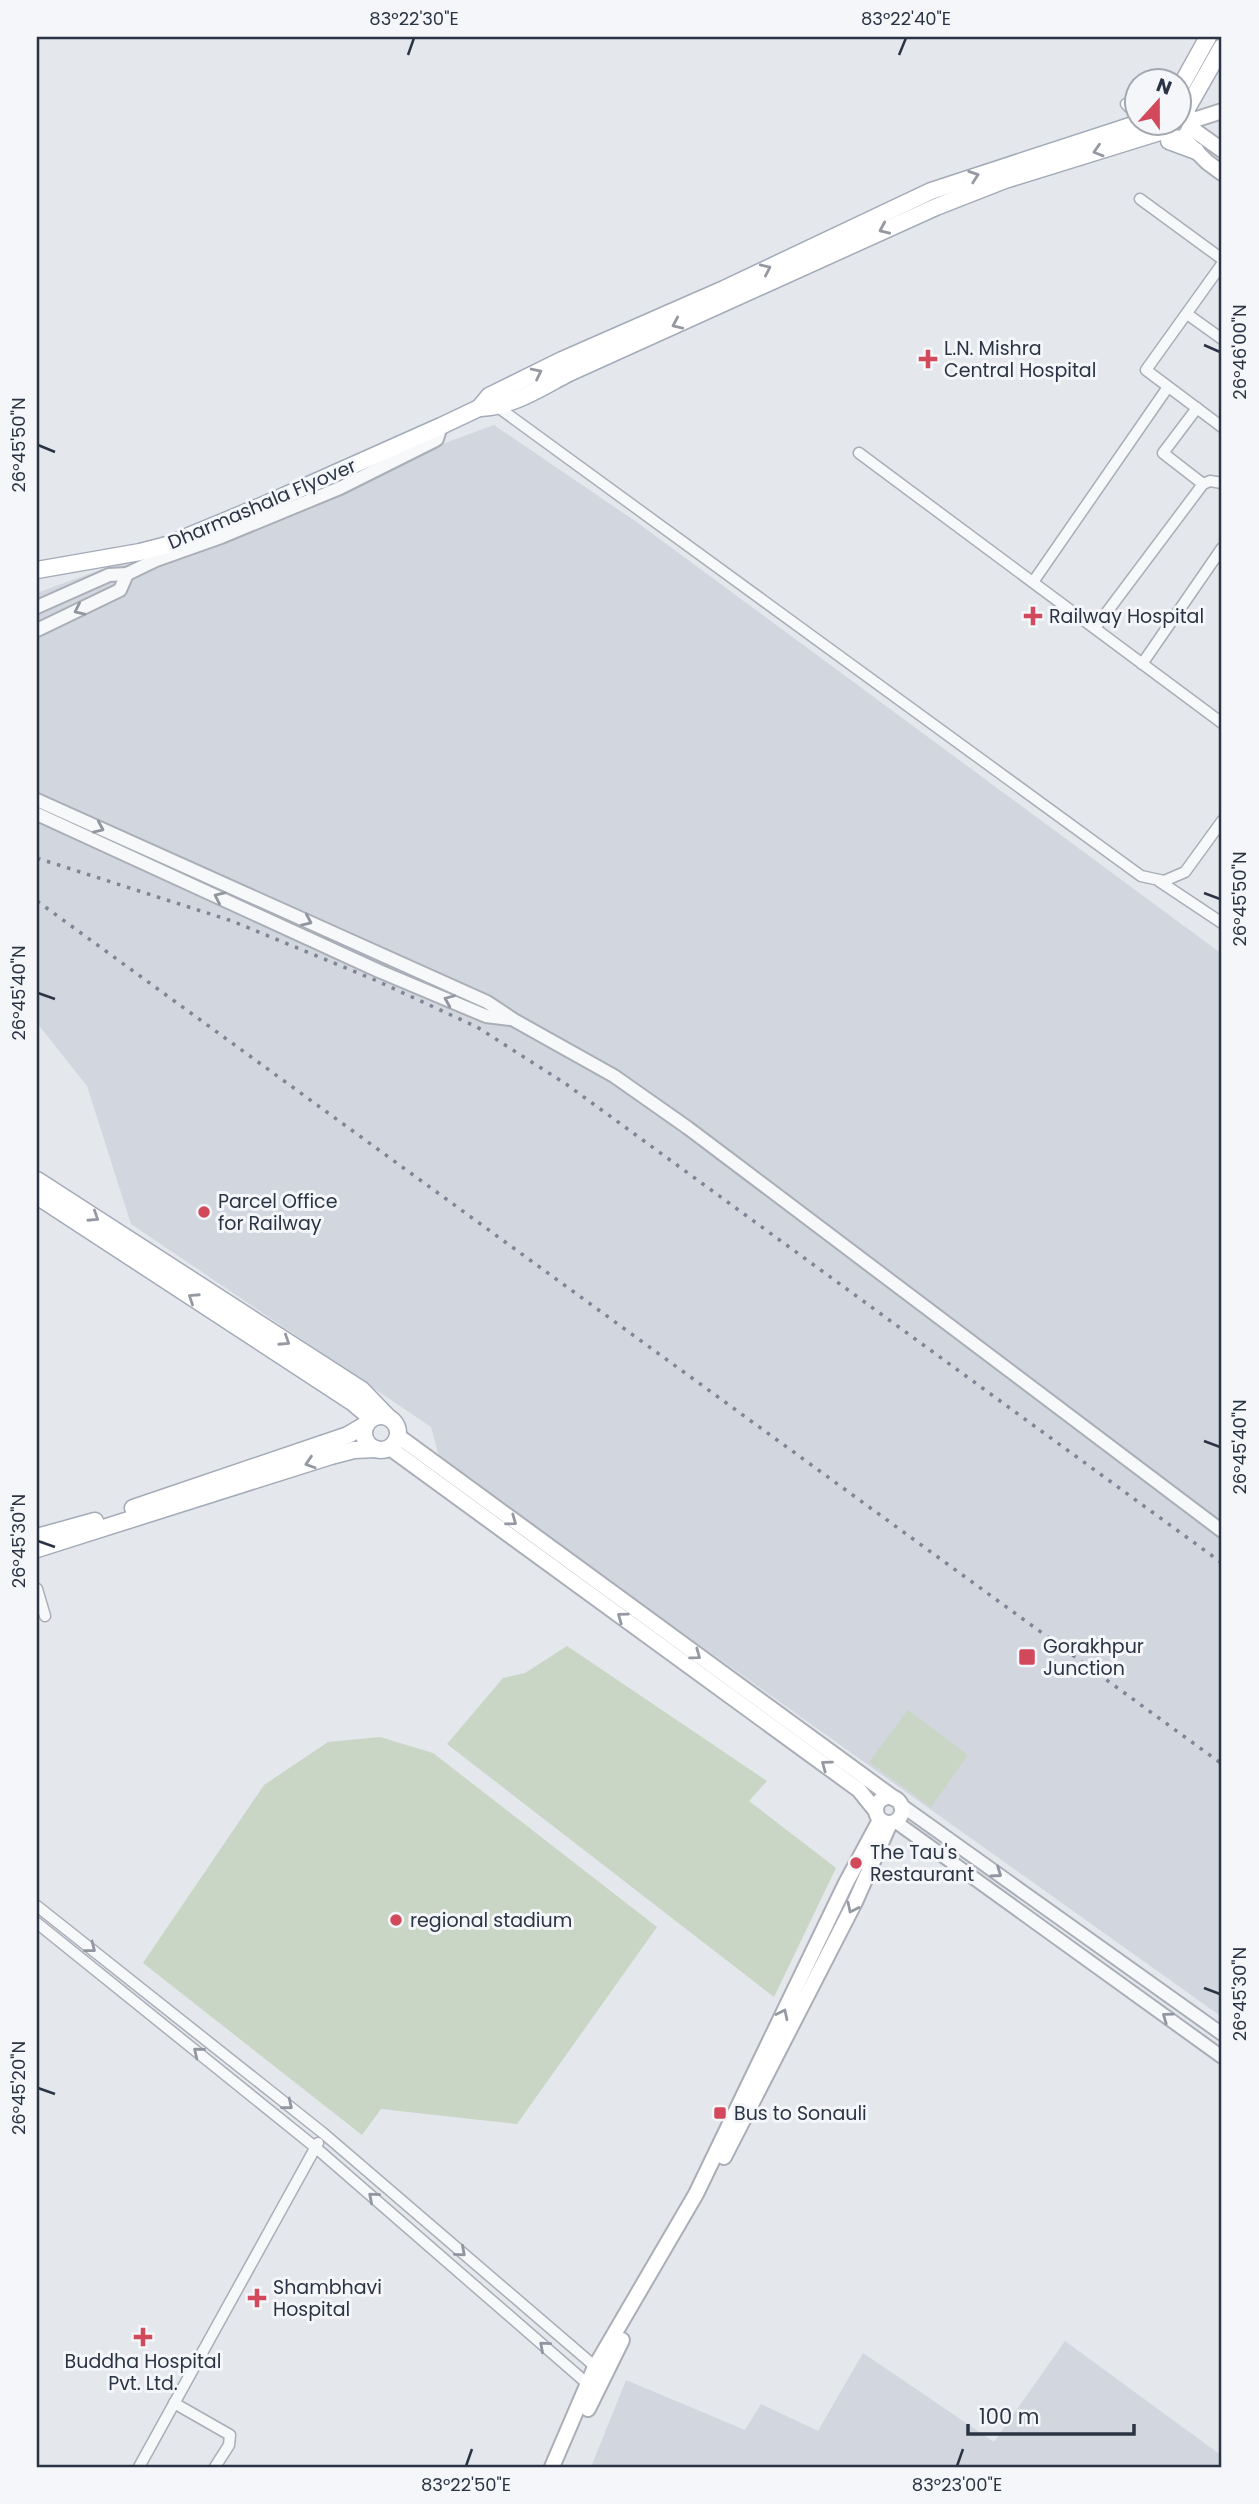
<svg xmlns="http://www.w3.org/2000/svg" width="1259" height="2504" font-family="Poppins,sans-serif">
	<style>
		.built { fill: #d2d6de }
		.green { fill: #c9d6c5 }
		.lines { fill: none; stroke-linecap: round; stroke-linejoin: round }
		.minor-casing { stroke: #a9aeb7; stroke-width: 13 }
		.tertiary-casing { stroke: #a9aeb7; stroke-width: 16 }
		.secondary-casing { stroke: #a9aeb7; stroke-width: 18 }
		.primary-casing { stroke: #a3abb8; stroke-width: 19 }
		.minor { stroke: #f7f8fa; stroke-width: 10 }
		.tertiary { stroke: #f7f8fa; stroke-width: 12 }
		.secondary { stroke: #fff; stroke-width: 14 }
		.primary { stroke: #fff; stroke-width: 16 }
		.rail { stroke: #7d8696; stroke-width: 3.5; stroke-dasharray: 3.5 7; stroke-linecap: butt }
		.oneway { stroke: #959aa2 }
		.oneway2 { stroke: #9196a0 }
		.ticks { fill: none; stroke: #2b3445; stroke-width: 2.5 }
		.poi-dot { fill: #d1495b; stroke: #f4f6f9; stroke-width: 2.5 }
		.labels { text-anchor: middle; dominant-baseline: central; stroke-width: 6; stroke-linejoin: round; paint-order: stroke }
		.poi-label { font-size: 19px; fill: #2b3445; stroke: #f4f6f9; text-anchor: start }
		.street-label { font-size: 19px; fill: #2b3445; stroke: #f4f6f9 }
		.neatline { fill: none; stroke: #2b3445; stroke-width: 2.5 }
		.ticks-label { font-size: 18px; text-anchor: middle; fill: #2b3445 }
	</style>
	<rect width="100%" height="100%" fill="#e4e7ec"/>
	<!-- built -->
	<g class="built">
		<path d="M494,425L638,523L1222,954V2017L440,1460L431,1427L131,1224L87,1086L37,1023V593Z"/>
		<path d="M1065,2341L1222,2456V2467H591L626,2380L745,2430L761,2404L818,2431L863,2353L994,2442Z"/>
	</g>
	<!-- green -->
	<g class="green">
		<path d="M567,1646L767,1781L749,1801L836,1868L774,1997L447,1744L503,1678L525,1673Z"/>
		<path d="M908,1710L968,1755L931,1807L869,1762Z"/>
		<path d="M380,1737L433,1753L657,1927L517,2124L381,2109L362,2135L143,1963L264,1785L328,1742Z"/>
	</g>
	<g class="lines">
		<!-- minor casing -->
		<g class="minor-casing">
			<g id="minor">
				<path d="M1126,104L1136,114"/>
				<path d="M1140,199L1222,259"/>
				<path d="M1222,264L1146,370L1222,427"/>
				<path d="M1187,314L1222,339"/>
				<path d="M495,405L1141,876L1164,881L1185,872L1222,821"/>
				<path d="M859,453L1222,723"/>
				<path d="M1203,484L1210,481L1222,483"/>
				<path d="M1033,582L1168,387"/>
				<path d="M1095,628L1203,484L1163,453L1197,408"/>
				<path d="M1142,664L1222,548"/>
				<path d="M1159,881L1222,923"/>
				<path d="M37,1589L45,1616"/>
				<path d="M37,1906L323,2133L598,2369"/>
				<path d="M37,1923L315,2147L590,2386"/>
				<path d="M174,2403L230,2435L229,2445L215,2467"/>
				<path d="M139,2467L318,2143"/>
			</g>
		</g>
		<!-- tertiary casing -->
		<g class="tertiary-casing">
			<g id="tertiary">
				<path d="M37,607L109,575L127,574L156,560L221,537L340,488L434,441L437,439L441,426"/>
				<path d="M37,630L120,590L127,574"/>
				<path d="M37,800L487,1002L514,1020L614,1076L688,1128L1222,1531"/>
				<path d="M37,814L379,971L486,1016L510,1019"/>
				<path d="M901,1805L1222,2034"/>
				<path d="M896,1822L1222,2057"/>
			</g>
		</g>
		<!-- secondary casing -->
		<g class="secondary-casing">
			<g id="secondary">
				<path d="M1191,121L1222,111"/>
				<path d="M1191,128L1222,150"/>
				<path d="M1189,144L1207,162L1222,173"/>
				<path d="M398,1436L895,1799"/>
				<path d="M390,1448L859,1790L876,1811"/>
				<circle cx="889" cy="1810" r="13"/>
				<path d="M724,2157L855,1902L890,1823"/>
				<path d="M588,2409L622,2340"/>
				<path d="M552,2467L595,2367L696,2194L846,1883L880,1820"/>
			</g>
		</g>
		<!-- primary casing -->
		<g class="primary-casing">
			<g id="primary">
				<path d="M1178,91L1208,37"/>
				<path d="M1185,112L1222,47"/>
				<path d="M1162,122C1163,136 1171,140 1184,138C1194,128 1193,115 1178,109"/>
				<path d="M1169,141L1196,151"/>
				<path d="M479,408C512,407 540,388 569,373L936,207L1005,180L1163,131"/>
				<path d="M37,570L140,552L167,545L266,504L441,426L479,408L489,396L562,360L724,289L931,191L1142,122"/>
				<path d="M37,1180L362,1390L388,1417"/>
				<path d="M37,1196L352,1402L371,1418"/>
				<circle cx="381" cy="1433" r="17"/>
				<path d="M133,1508L348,1435L365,1425"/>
				<path d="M37,1537L95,1521"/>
				<path d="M37,1549L331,1456L354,1450L376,1449"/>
			</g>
		</g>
		<!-- minor -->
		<use href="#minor" class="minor"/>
		<!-- tertiary -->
		<use href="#tertiary" class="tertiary"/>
		<!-- secondary -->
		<use href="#secondary" class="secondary"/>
		<!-- primary -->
		<use href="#primary" class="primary"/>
		<!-- rail -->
		<g class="rail">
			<path d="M37,858L232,921L375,980L477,1027L566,1084L1222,1563"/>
			<path d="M37,901L1222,1764"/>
		</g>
	</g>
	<!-- one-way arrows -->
	<defs><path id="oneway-chevron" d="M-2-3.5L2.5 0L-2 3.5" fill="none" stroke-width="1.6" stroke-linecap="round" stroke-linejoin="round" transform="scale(1.75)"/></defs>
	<g class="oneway">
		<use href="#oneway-chevron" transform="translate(1098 151) rotate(163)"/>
		<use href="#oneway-chevron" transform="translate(974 176) rotate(-19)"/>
		<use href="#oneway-chevron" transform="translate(884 229) rotate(156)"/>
		<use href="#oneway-chevron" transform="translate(766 269) rotate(-25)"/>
		<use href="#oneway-chevron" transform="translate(677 324) rotate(156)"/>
		<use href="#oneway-chevron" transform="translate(537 373) rotate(-26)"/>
		<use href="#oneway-chevron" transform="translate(94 1217) rotate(33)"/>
		<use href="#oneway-chevron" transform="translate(193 1298) rotate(-147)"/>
		<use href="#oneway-chevron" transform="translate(285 1341) rotate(33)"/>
		<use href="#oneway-chevron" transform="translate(310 1463) rotate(162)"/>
		<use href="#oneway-chevron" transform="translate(512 1521) rotate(36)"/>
		<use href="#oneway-chevron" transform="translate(622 1617) rotate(-144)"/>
		<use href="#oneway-chevron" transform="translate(696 1655) rotate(36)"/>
		<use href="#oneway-chevron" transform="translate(826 1765) rotate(-144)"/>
		<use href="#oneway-chevron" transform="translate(852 1908) rotate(116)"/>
		<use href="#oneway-chevron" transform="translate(783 2014) rotate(-64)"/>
	</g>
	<g class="oneway2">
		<use href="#oneway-chevron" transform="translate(79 610) rotate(155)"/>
		<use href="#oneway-chevron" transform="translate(99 828) rotate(24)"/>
		<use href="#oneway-chevron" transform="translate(219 897) rotate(-155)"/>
		<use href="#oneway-chevron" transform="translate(307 921) rotate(24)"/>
		<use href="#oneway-chevron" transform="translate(449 1000) rotate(-157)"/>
		<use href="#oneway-chevron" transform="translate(997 1873) rotate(35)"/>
		<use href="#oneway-chevron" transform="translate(91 1948) rotate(38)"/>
		<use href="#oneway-chevron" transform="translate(1167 2017) rotate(-144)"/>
		<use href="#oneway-chevron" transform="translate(198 2052) rotate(-141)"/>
		<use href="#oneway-chevron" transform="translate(288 2105) rotate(39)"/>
		<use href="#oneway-chevron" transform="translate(373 2197) rotate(-139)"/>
		<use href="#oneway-chevron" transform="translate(461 2252) rotate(41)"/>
		<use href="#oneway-chevron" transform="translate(544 2346) rotate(-139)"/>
	</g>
	<!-- ticks -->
	<path class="ticks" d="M408,55L414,38M899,55L906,38M1204,345L1220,352M38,445L55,452M1204,893L1220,899M38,993L55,999M1204,1441L1220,1447M38,1541L55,1547M1204,1988L1220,1994M38,2088L55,2094M466,2466L472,2449M957,2466L963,2449"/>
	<!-- markers -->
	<g class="poi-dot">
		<path d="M924.5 348.5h7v7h7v7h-7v7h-7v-7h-7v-7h7z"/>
		<path d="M1029.5 605.5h7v7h7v7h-7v7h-7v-7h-7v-7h7z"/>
		<circle cx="204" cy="1212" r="7"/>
		<rect x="1018" y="1648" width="18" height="18" rx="3.5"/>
		<circle cx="856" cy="1863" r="7"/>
		<circle cx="396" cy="1920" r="7"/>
		<rect x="713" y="2106" width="14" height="14" rx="3.5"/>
		<path d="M253.5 2287.5h7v7h7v7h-7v7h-7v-7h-7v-7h7z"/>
		<path d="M139.5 2326.5h7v7h7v7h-7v7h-7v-7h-7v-7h7z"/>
	</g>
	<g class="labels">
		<!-- poi labels -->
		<g class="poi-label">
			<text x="944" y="348">L.N. Mishra<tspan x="944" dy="22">Central Hospital</tspan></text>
			<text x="1049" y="616">Railway Hospital</text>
			<text x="218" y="1201">Parcel Office<tspan x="218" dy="22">for Railway</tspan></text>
			<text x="1043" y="1646">Gorakhpur<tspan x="1043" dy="22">Junction</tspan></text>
			<text x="870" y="1852">The Tau's<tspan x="870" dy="22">Restaurant</tspan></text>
			<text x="410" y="1920">regional stadium</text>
			<text x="734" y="2113">Bus to Sonauli</text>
			<text x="273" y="2287">Shambhavi<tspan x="273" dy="22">Hospital</tspan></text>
			<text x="143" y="2361" text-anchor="middle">Buddha Hospital<tspan x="143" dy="22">Pvt. Ltd.</tspan></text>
		</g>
		<!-- street labels -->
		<g class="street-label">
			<text transform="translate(262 504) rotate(-23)">Dharmashala Flyover</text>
		</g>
	</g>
	<!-- border -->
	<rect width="1259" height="2504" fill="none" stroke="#f4f6f9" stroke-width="77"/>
	<!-- north arrow -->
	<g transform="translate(1158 102) rotate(21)"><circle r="33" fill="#f4f6f9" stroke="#a4a8b1" stroke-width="2"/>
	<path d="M0-5L12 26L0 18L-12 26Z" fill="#d1495b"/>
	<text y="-10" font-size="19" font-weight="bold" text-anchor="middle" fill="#2b3445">N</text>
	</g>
	<!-- scale -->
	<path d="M968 2424v10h166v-10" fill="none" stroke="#2b3445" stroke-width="3.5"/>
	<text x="979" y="2424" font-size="21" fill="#2b3445" stroke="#f4f6f9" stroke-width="5" paint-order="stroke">100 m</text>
	<rect x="38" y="38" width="1182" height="2428" class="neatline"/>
	<g class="ticks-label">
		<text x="414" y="25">83°22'30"E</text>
		<text x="906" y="25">83°22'40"E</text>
		<text transform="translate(1240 352) rotate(-90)" y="6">26°46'00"N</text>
		<text transform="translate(19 445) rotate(-90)" y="6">26°45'50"N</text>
		<text transform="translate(1240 899) rotate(-90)" y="6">26°45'50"N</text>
		<text transform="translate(19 993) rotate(-90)" y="6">26°45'40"N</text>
		<text transform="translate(1240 1447) rotate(-90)" y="6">26°45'40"N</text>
		<text transform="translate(19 1541) rotate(-90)" y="6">26°45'30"N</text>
		<text transform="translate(1240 1994) rotate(-90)" y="6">26°45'30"N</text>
		<text transform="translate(19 2088) rotate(-90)" y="6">26°45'20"N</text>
		<text x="466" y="2491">83°22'50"E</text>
		<text x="957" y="2491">83°23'00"E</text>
	</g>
</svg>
